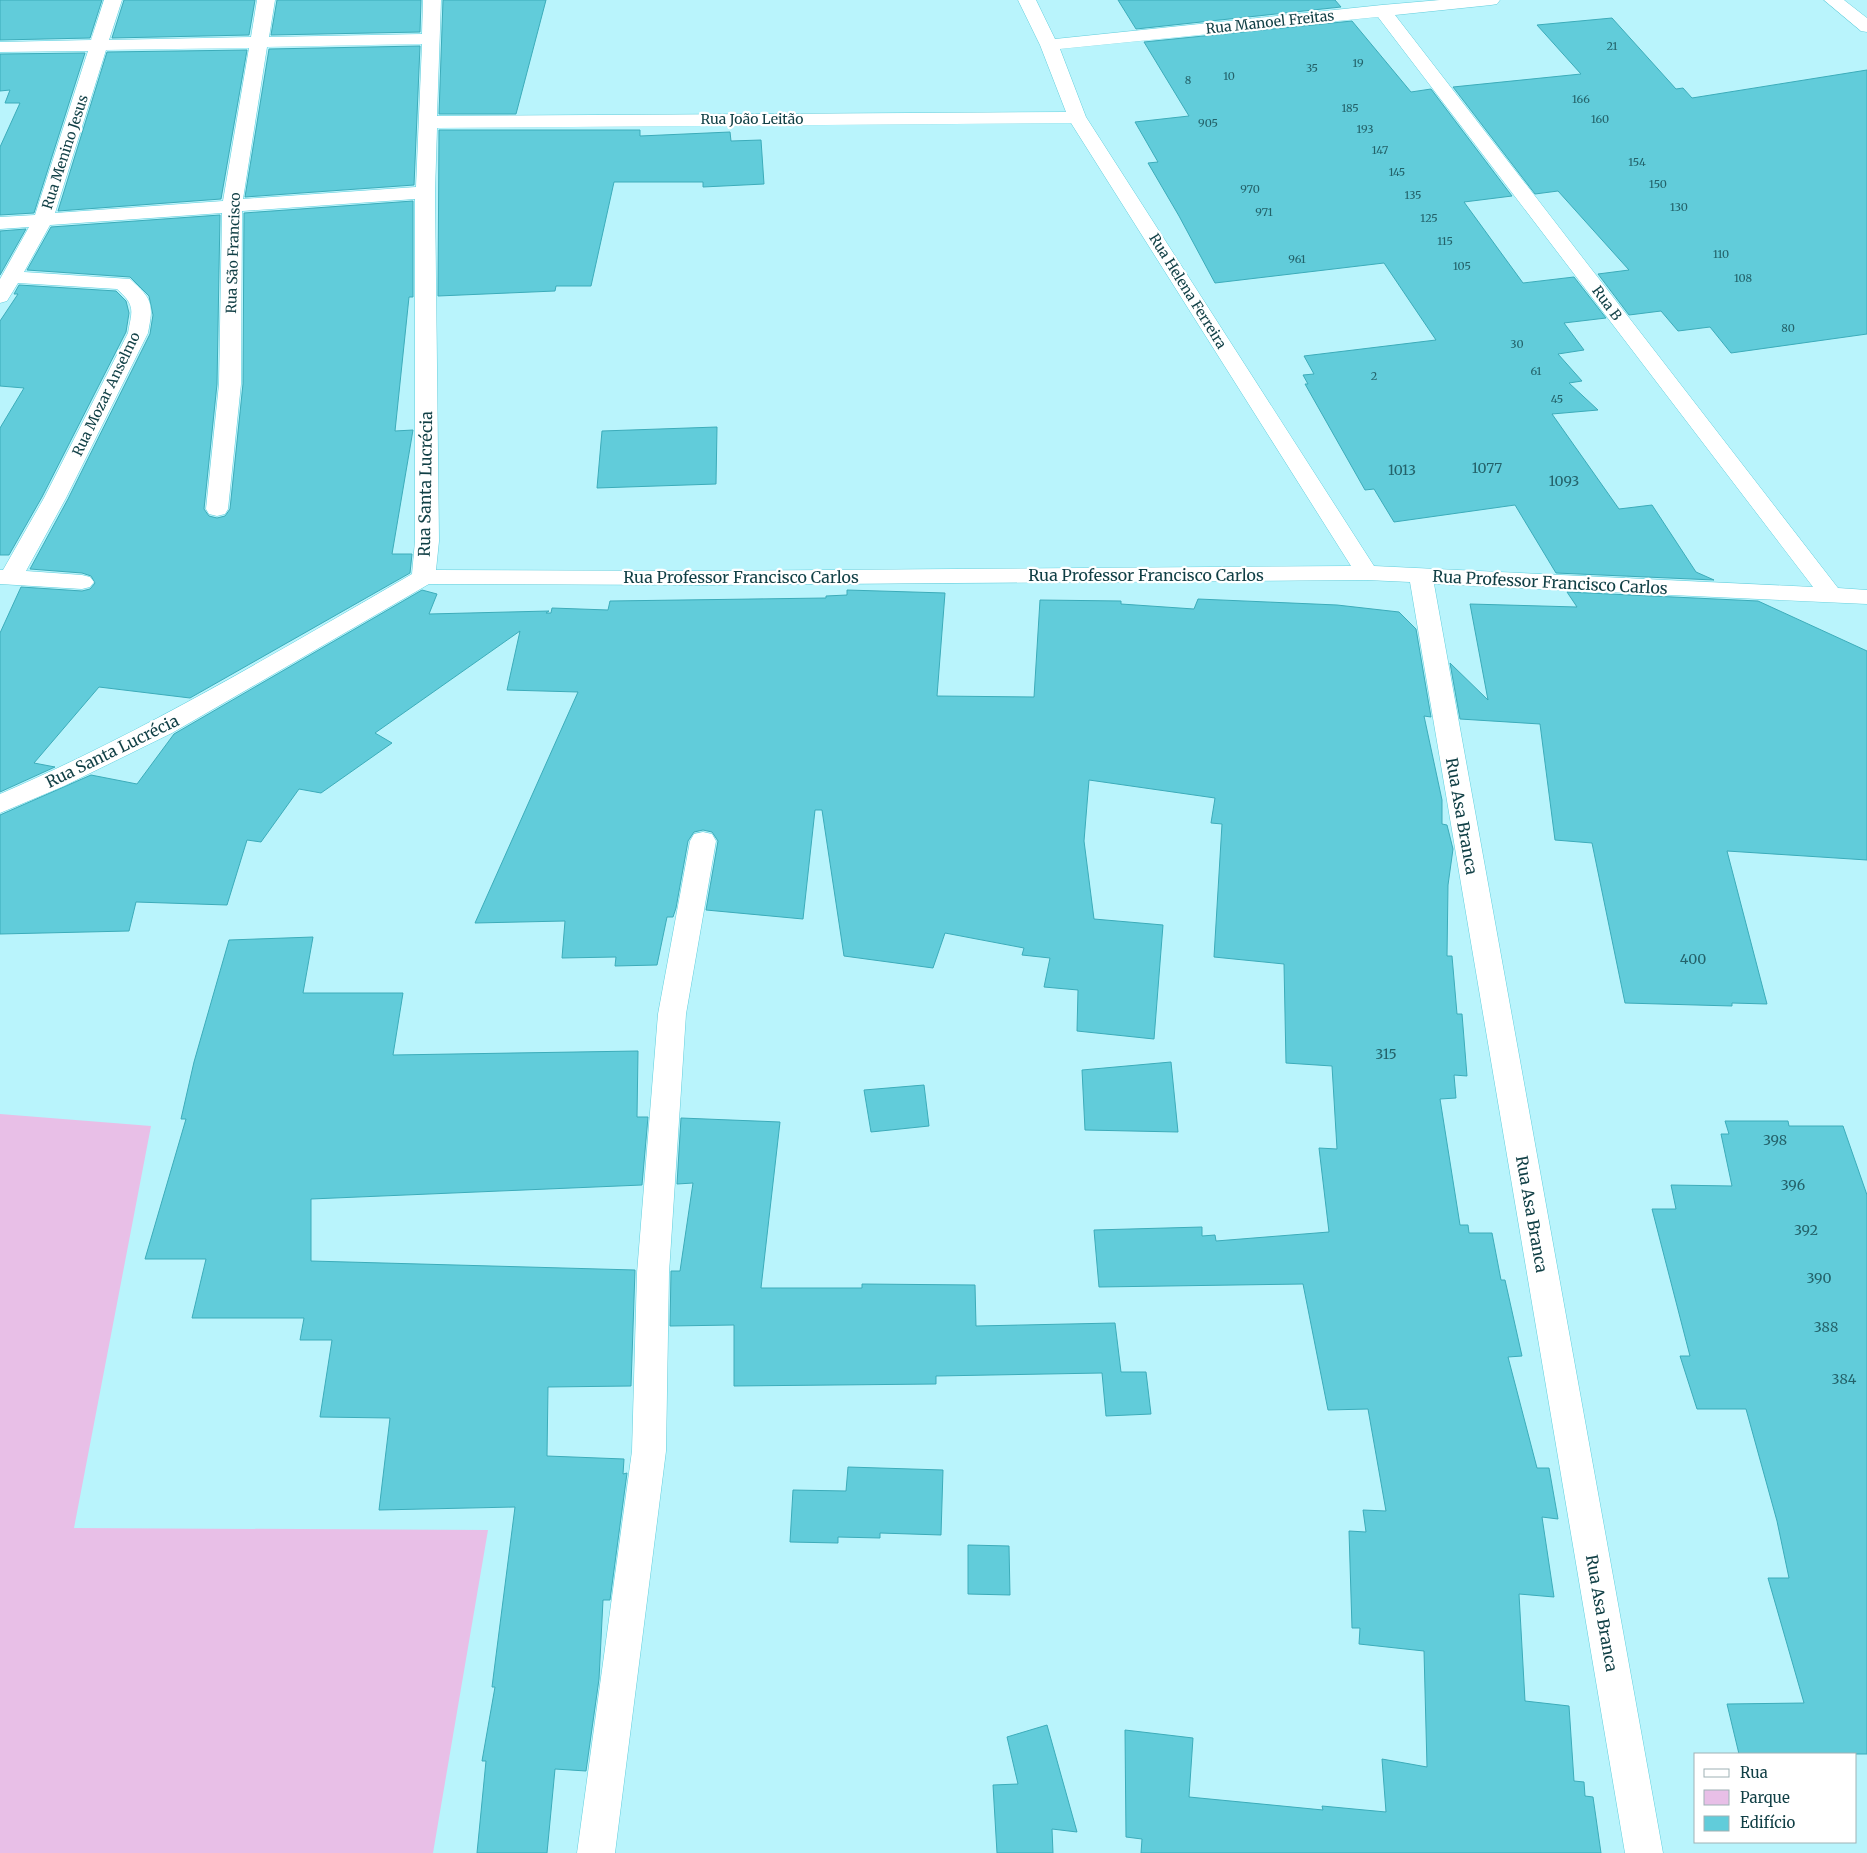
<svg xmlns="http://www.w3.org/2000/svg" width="1867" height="1853" font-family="Merriweather,serif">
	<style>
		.green { fill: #e8bfe7 }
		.building { fill: #61ccda; stroke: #3cacba }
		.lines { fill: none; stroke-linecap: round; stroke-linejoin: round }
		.minor-casing { stroke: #63cedc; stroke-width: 1 }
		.minor { fill: #fff; fill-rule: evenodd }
		.labels { text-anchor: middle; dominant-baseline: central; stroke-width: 4.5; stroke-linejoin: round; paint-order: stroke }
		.far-number-label { font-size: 11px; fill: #24626a }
		.far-street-label { font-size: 14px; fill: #103f45; stroke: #fff }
		.number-label { font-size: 14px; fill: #24626a }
		.street-label { font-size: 16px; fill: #103f45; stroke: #fff }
	</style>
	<rect width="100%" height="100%" fill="#b9f4fc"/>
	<!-- green -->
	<path class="green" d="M0,1114L151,1126L74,1528L488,1530L433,1853H0Z"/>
	<!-- building -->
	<g class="building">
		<path d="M0,0H102L90,38L0,40Z"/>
		<path d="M124,0H255L249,35L112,38Z"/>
		<path d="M277,0H421L420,32L271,35Z"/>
		<path d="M443,0H546L516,114H439Z"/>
		<path d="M1118,0H1335L1341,7L1136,29Z"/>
		<path d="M1612,18L1676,89L1683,88L1692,98L1867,70V334L1731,353L1710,327L1678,331L1661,311L1629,315L1598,274L1629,270L1558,191L1535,194L1453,87L1581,74L1537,25Z"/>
		<path d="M1352,21L1411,92L1431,89L1512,196L1464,202L1523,283L1574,277L1606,318L1564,323L1584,350L1558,354L1582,381L1569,383L1598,410L1552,414L1619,509L1652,505L1696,572L1714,580L1556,573L1515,505L1394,522L1374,489L1365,490L1305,384H1308L1303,375L1314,374L1304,356L1436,340L1384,263L1215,283L1179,216L1148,163L1158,162L1135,122L1189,116L1144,42Z"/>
		<path d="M420,46L414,185L245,197L269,49Z"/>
		<path d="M247,50L221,199L58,211L107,52Z"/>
		<path d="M85,53L34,213L0,215V147L20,103H5L10,90L0,91V54Z"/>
		<path d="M439,130H640V136L730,132L731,141L761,140L764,184L703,187V182H614L591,286H556L555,291L438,296Z"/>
		<path d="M413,201V297H409L395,431L413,430L392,554H412L410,573L190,698L99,687L34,763L55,767L0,792V633L21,587L82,591L90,589L95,583L91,576L82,573L30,569L68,499L150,334L153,315L149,296L130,277L27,270L51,227L220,215L217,384L204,509L209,516L217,518L225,516L230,509L243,384L244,213Z"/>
		<path d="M26,229L0,275V231Z"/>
		<path d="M19,285L116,291L126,301L129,313L126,332L42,497L9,555H0V428L24,388L0,386V321L18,294H14Z"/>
		<path d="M717,427L716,484L597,488L602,431Z"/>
		<path d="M422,590L437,594L429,614L549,611L546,613H551L552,608L608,610L610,601L826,598V596L847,595V590L945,593L937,696L1034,697L1040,600L1121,601V604L1194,609L1198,599L1337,605L1399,612L1416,629L1431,717L1424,716L1442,800V824L1447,825L1453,849L1448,885L1447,956H1452L1457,1014H1462L1467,1076L1454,1075L1456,1098L1440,1099L1460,1225H1468L1469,1233H1492L1501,1280H1505L1522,1356L1508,1357L1537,1468H1549L1558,1519L1542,1517L1554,1597L1519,1594L1525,1701L1569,1706L1574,1781L1584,1782L1585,1796L1593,1797L1601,1853H1141L1142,1839L1126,1837L1125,1730L1193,1738L1189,1797L1323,1810L1322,1806L1386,1812L1382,1759L1427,1767L1424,1651L1359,1644L1360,1628H1352L1349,1531L1366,1532L1363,1510L1386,1511L1368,1409L1328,1410L1303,1284L1099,1287L1094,1230L1202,1227V1236L1215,1235L1216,1241L1329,1232L1319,1148L1337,1149L1332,1066L1286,1063L1284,964L1214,957L1222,824L1211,823L1215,798L1089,780L1084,841L1094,919L1163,925L1154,1039L1077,1031L1078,990L1044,987L1050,958L1022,955L1024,948L945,933L933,968L844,956L822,810H815L803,919L706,910L718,841L712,832L703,830L694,832L688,841L676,908L673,917H667L657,965L615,966L616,957L562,958L565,921L475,923L578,692L507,690L520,631L375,733L392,743L321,793L299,789L261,842L247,840L227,905L136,902L129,931L0,934V815L91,775L137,784L174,734Z"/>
		<path d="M1567,592L1758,601L1867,651V860L1727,851L1767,1004L1732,1003V1006L1625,1003L1592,843L1555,840L1540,724L1460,719L1450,663L1488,700L1470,604L1577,607Z"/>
		<path d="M313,937L303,993H403L393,1055L638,1051L637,1117H648L642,1185L311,1199V1261L635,1270L631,1386L548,1387L547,1456L624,1459L623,1474L627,1473L610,1600H603L599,1679L586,1771L555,1769L547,1853H477L486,1761H482L495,1687H492L515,1507L379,1510L390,1418L320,1417L332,1340H300L304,1318H192L206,1259H145L186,1119H181L194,1062L229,940Z"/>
		<path d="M1171,1062L1178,1132L1085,1130L1082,1070Z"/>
		<path d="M924,1085L929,1126L871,1132L864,1090Z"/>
		<path d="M681,1118L780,1122L761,1288H862V1284L975,1285L976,1326L1115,1323L1121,1372H1146L1151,1414L1106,1416L1102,1373L936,1376V1384L734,1386V1325L670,1326L671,1271H680L693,1183L677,1184Z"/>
		<path d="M1725,1121H1788L1789,1126H1843L1867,1195V1754H1739L1727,1704L1804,1703L1768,1578H1789L1777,1521L1746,1409H1697L1680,1356H1690L1652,1209H1676L1671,1185L1732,1186L1721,1134H1729Z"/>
		<path d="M848,1467L943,1470L941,1535L880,1533V1538L838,1537V1543L790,1542L793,1490L846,1491Z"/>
		<path d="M968,1545L1009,1546L1010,1595L968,1594Z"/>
		<path d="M1047,1725L1077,1832L1052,1829L1053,1853H997L993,1785L1018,1784L1007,1737Z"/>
	</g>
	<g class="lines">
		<!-- minor casing -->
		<g class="minor-casing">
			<g id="minor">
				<path d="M104,0H122L109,40L251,37L257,0H275L269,37L422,34L423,0H441L437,116L1066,112L1040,45L1018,0H1036L1055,39L1382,5L1440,0H1500L1497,4L1491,5L1395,15L1838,588L1867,590V604L1434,584L1663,1853H1625L1410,582L1367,580L701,585L429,584L172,733L64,786L0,813V794C144,732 277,652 412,574L415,541V199L242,211L241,384L228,509L225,514L217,516L209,514L206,509L219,384L222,213L50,225L24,272L130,279C152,299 154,303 148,333L66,498L26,571L82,575L90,577L94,582L90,587L82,589L0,584V570H3L44,498L128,333C132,310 136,306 117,289L18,283L7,301L0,303V279L29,227L0,229V217L35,215L88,51L0,52V42L91,40ZM1378,17L1813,587L1374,566L1086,117L1060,49ZM422,44L416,187L243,199L267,47ZM249,48L223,201L55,213L106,50ZM1071,123L1351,566L701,571L436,570L439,541L435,192L437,128Z"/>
				<path d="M1824,0H1844L1867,18V32L1861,31Z"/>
				<path d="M703,832L712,834L716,841L686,1014L669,1273L666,1451L615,1853H577L632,1451L637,1273L658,1014L690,841L694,834Z"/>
			</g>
		</g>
		<!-- minor -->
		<use href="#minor" class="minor"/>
	</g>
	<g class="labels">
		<!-- far-number labels -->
		<g class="far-number-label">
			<text x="1612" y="46">21</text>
			<text x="1358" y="63">19</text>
			<text x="1312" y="68">35</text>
			<text x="1229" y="76">10</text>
			<text x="1188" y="80">8</text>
			<text x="1581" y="99">166</text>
			<text x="1350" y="108">185</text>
			<text x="1600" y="119">160</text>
			<text x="1208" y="123">905</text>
			<text x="1365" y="129">193</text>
			<text x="1380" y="150">147</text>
			<text x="1637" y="162">154</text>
			<text x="1397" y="172">145</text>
			<text x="1658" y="184">150</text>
			<text x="1250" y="189">970</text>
			<text x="1413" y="195">135</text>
			<text x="1679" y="207">130</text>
			<text x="1264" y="212">971</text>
			<text x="1429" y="218">125</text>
			<text x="1445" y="241">115</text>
			<text x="1721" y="254">110</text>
			<text x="1297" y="259">961</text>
			<text x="1462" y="266">105</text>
			<text x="1743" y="278">108</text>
			<text x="1788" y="328">80</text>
			<text x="1517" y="344">30</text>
			<text x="1536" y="371">61</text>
			<text x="1374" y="376">2</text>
			<text x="1557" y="399">45</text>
		</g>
		<!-- far-street labels -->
		<g class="far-street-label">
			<text transform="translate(1270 22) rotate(-6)">Rua Manoel Freitas</text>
			<text x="752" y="119">Rua João Leitão</text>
			<text transform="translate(65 152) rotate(-72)">Rua Menino Jesus</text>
			<text transform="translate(233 253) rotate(-88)">Rua São Francisco</text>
			<text transform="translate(1188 291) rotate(58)">Rua Helena Ferreira</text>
			<text transform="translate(1607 303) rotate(53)">Rua B</text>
			<text transform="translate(106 394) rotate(-64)">Rua Mozar Anselmo</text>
		</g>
		<!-- number labels -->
		<g class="number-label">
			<text x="1487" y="468">1077</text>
			<text x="1402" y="470">1013</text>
			<text x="1564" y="481">1093</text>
			<text x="1693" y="959">400</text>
			<text x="1386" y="1054">315</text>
			<text x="1775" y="1140">398</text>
			<text x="1793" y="1185">396</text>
			<text x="1806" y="1230">392</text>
			<text x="1819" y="1278">390</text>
			<text x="1826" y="1327">388</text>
			<text x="1844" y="1379">384</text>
		</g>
		<!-- street labels -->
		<g class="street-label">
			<text transform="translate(425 484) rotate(-89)">Rua Santa Lucrécia</text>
			<text x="1146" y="575">Rua Professor Francisco Carlos</text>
			<text x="741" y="577">Rua Professor Francisco Carlos</text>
			<text transform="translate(1550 582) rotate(3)">Rua Professor Francisco Carlos</text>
			<text transform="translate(112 751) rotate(-26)">Rua Santa Lucrécia</text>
			<text transform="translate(1462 816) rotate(80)">Rua Asa Branca</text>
			<text transform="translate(1532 1214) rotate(80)">Rua Asa Branca</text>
			<text transform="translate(1602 1613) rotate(80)">Rua Asa Branca</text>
		</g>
	</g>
	<!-- legend -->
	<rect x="1694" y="1753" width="162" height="90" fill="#ffffff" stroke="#9fb2b5"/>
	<rect x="1704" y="1769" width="25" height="8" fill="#ffffff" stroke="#9fb2b5"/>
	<text x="1740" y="1778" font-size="15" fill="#103f45">Rua</text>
	<rect x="1704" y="1790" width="25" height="15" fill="#e8bfe7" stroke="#9fb2b5"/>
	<text x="1740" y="1803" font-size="15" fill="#103f45">Parque</text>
	<rect x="1704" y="1816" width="25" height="15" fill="#61ccda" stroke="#9fb2b5"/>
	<text x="1740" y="1828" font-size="15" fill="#103f45">Edifício</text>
</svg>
